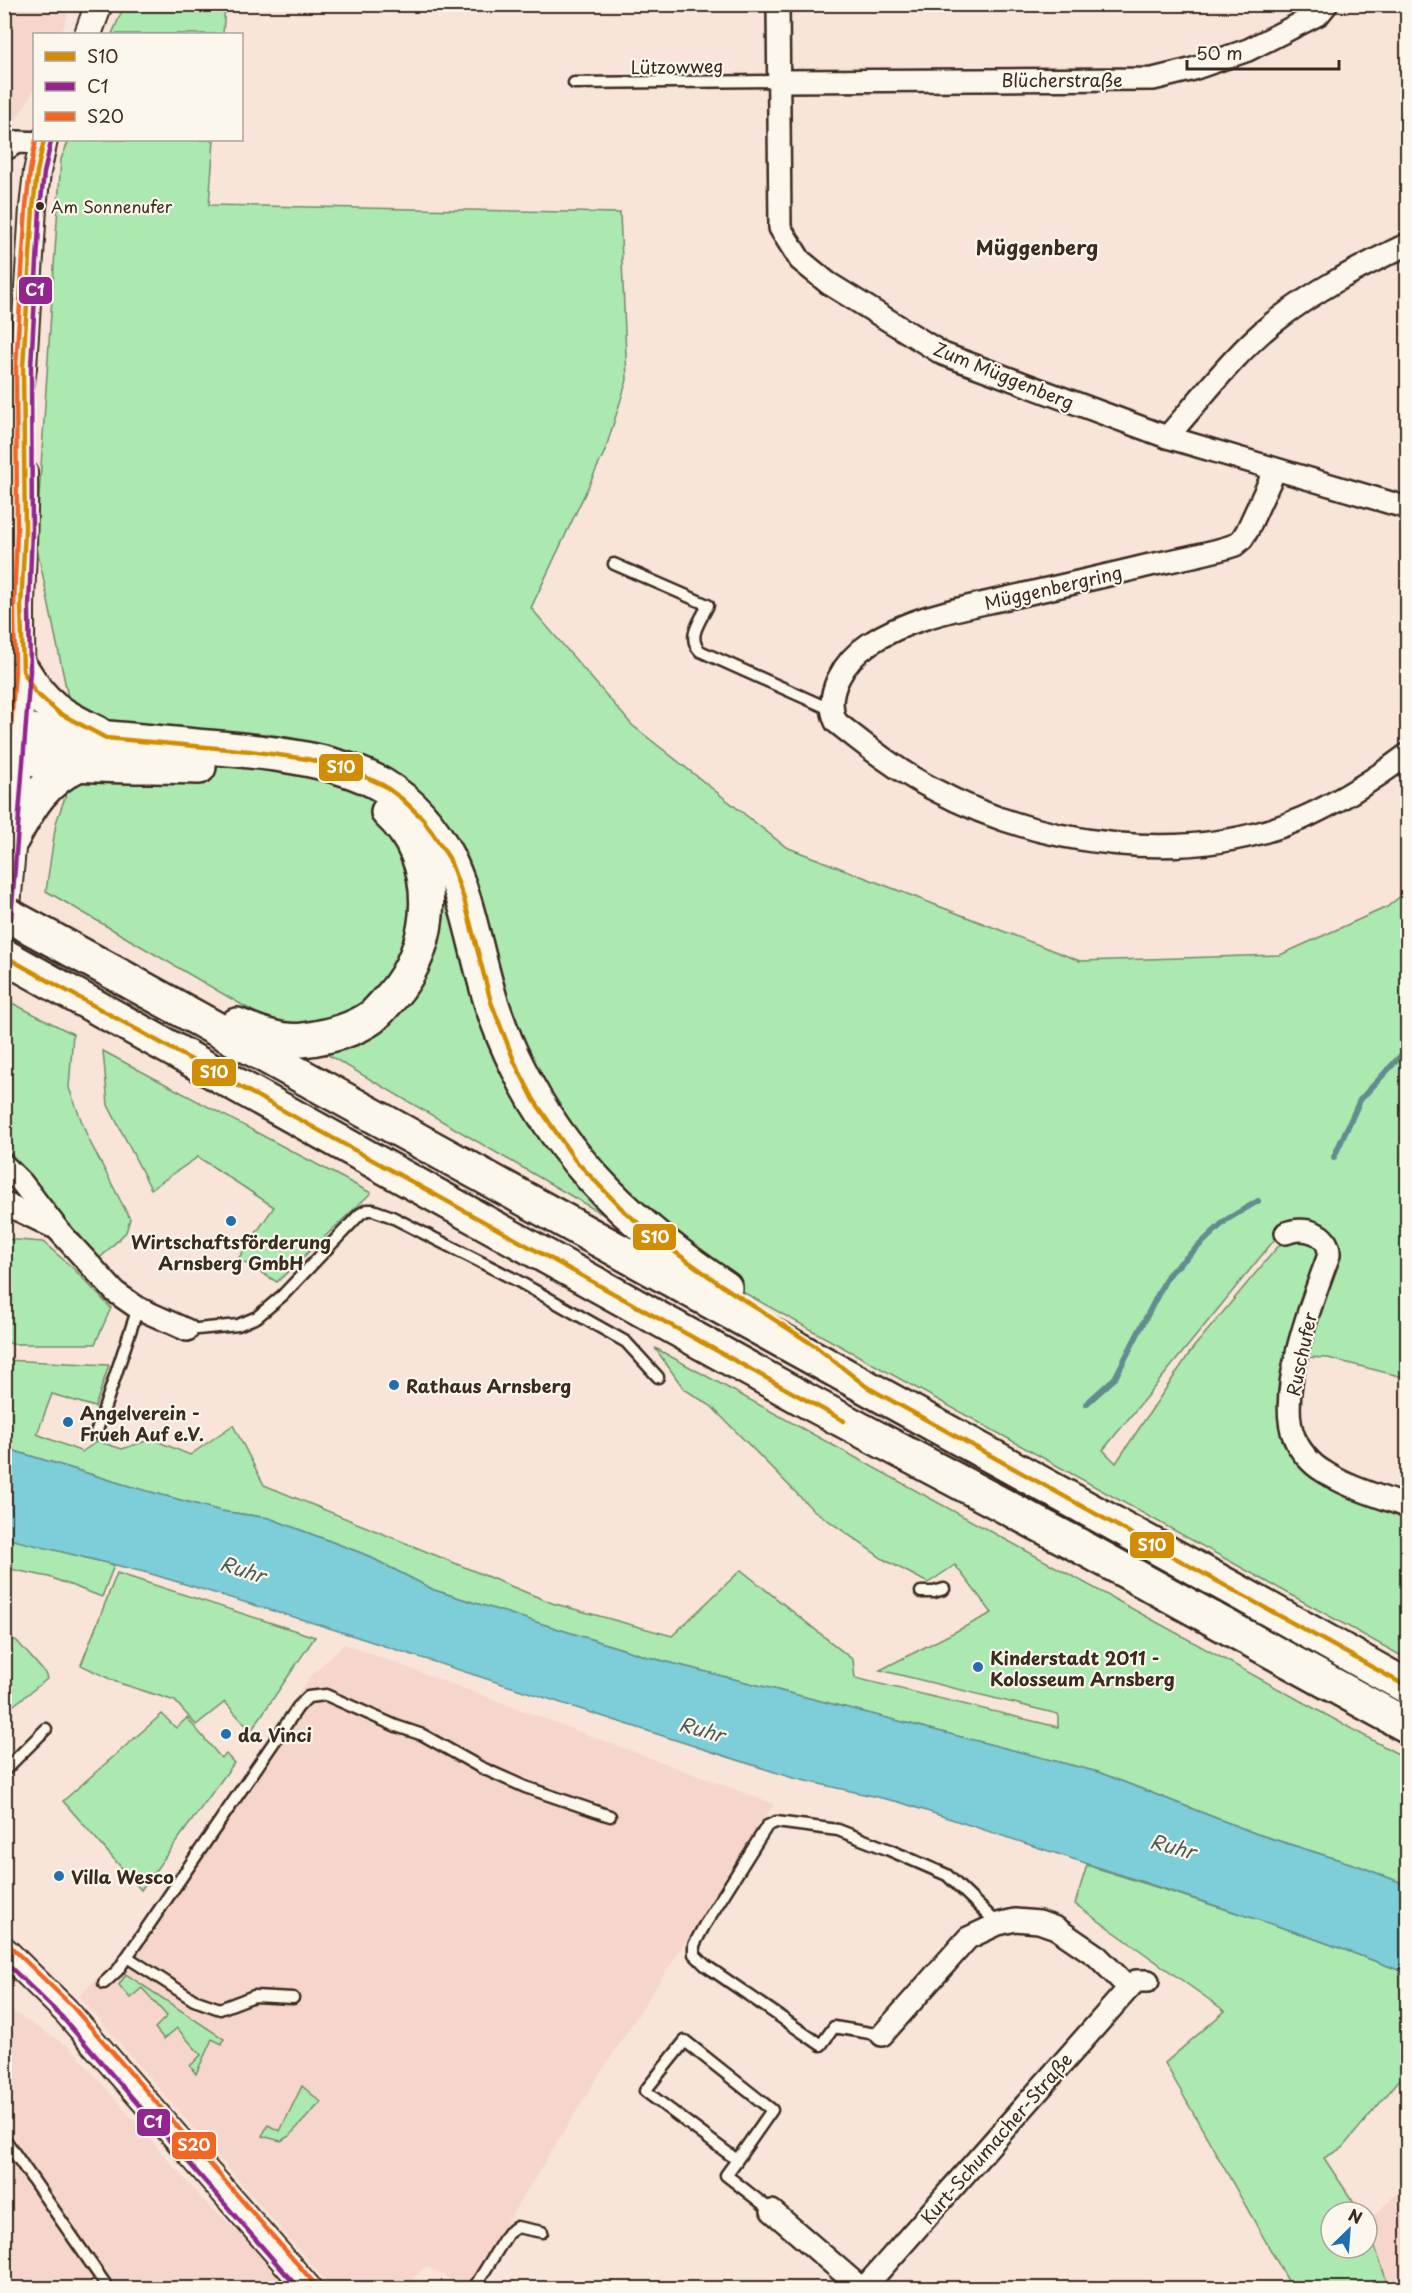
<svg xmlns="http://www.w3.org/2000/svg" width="1412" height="2293" font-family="'Playpen Sans',sans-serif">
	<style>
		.built { fill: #f6d6cc }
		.green { fill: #abe9b0; stroke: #738a67; stroke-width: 1.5 }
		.water { fill: #7dced8; stroke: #638c8e; stroke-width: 1.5 }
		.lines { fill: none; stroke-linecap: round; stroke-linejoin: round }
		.stream { stroke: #638c8e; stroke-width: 6 }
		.service-casing { stroke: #3b2a1e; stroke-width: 15 }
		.minor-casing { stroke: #3b2a1e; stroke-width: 26 }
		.tertiary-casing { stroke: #3b2a1e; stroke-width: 30 }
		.secondary-casing { stroke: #3b2a1e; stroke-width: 34 }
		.motorway-casing { stroke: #3b2a1e; stroke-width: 38 }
		.service { stroke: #fbf7ec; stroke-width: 10 }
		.minor { stroke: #fbf7ec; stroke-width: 21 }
		.tertiary { stroke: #fbf7ec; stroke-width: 26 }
		.secondary { stroke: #fbf7ec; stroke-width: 30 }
		.motorway { stroke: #fbf7ec; stroke-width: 33 }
		.motorway-bridge-casing { stroke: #3b2a1e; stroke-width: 38; stroke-linecap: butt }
		.motorway-bridge { stroke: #fbf7ec; stroke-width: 33 }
		.bus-1-casing { stroke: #fbf7ec; stroke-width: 9 }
		.bus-2-casing { stroke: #fbf7ec; stroke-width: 9 }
		.bus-3-casing { stroke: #fbf7ec; stroke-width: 9 }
		.bus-1 { stroke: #d18d06; stroke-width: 4.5 }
		.bus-2 { stroke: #91268f; stroke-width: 4.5 }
		.bus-3 { stroke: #f26522; stroke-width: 4.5 }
		.bus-dot { fill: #3b2a1e; stroke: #fbf7ec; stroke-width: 2 }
		.poi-dot { fill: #1f6fb2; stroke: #fbf7ec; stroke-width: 2 }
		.labels { text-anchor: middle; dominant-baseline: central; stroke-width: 4.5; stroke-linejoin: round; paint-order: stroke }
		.bus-label { font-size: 16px; fill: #3b2a1e; stroke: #fbf7ec; text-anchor: start }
		.street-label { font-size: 18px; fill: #3b2a1e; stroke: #fbf7ec }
		.poi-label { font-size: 18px; font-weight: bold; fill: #3b2a1e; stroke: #fbf7ec; text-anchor: start }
		.neighbourhood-label { font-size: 20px; font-weight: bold; fill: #3b2a1e; stroke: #fbf7ec }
		.water-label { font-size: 20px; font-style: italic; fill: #4f5b56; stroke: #fbf7ec }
		.line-badge { stroke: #fbf7ec; stroke-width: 2 }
		.badge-label { font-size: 16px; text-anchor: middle; font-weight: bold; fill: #fff }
	</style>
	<rect width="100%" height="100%" fill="#f8e4d9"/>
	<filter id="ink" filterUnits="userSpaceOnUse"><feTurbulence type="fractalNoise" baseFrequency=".0167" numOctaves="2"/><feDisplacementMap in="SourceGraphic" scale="12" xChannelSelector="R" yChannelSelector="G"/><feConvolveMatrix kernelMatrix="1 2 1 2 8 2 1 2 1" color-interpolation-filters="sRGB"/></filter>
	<g filter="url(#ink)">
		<!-- built -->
		<g class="built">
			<path d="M5,4L71,5L61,34H34V89L22,111L5,130Z"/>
			<path d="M344,1644L774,1804L596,2080L466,2288L426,2266L403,2288H332L79,1996L110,1966L128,1943L310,1677Z"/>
			<path d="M5,2004L10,2010L71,2048L203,2200L302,2288H5L4,2163L22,2149L5,2122Z"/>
			<path d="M1407,2184V2288H1389L1367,2222Z"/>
		</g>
		<!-- green -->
		<g class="green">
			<path d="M125,4L225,5L223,34H112Z"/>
			<path d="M69,140H214L209,205L620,213L627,380L605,451L531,608L632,725L786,847L1080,961L1280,955L1387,907L1407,891V1378L1328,1358L1302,1357L1313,1313L1331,1253L1332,1245C1319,1223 1292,1223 1275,1239L1103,1450L1116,1463L1193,1348L1275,1250C1286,1238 1296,1226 1313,1237C1319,1241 1323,1245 1326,1252C1315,1317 1244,1422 1319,1473C1344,1491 1378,1499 1407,1510V1659L616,1222L46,891L56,823L70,783L69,702L36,543L61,159Z"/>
			<path d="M10,1002L73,1034L69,1088L88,1138L130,1219L126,1232L100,1258L22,1173L5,1144L4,1051Z"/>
			<path d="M103,1051L371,1193L277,1282L238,1259L274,1207L198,1157L151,1189L108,1105Z"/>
			<path d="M5,1239L43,1242L74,1269L111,1308L95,1344H11L5,1339Z"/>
			<path d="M655,1348L1407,1759V1885L1359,1866L1257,1834L1098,1772L648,1657L434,1590L364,1554L269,1518L221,1511L129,1486L5,1448L4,1360L109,1365L95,1407L52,1394L37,1434L82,1452L97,1441L122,1449L152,1439L190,1455L233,1425L264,1485L552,1603L672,1636L741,1570L853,1660L855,1678L1058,1727V1714L880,1670L992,1613L955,1565L928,1583L883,1559L812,1509L711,1406L684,1389Z"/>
			<path d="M5,1537L114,1565L102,1597L49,1577L5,1568Z"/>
			<path d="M117,1573L315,1637L251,1731L225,1702L196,1725L175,1701L116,1682L81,1665Z"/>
			<path d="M5,1635L17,1641L45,1673L47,1679L5,1712Z"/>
			<path d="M162,1714L176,1728L187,1718L221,1758L226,1754L234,1763L141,1890L63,1801Z"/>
			<path d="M1087,1865L1299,1933L1407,1973V2071L1342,2148L1324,2158L1360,2212H1331V2248H1367V2223L1389,2288H1292L1165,2063L1225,2011L1075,1904Z"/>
			<path d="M126,1974L224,2039L222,2044L212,2039L196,2074L190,2066L201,2055L177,2028L164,2039L155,2028L167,2016L142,1988L130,1998L119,1985Z"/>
			<path d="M302,2086L321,2102L289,2136L281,2141L262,2136L268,2125L280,2131Z"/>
		</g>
		<!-- water -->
		<path class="water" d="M5,1448L129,1486L221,1511L269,1518L364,1554L434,1590L648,1657L1098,1772L1257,1834L1359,1866L1407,1885V1973L1299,1933L899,1802L793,1778L320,1625L148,1573L5,1538Z"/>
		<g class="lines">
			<!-- stream -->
			<g class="stream">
				<path d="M1334,1157L1360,1100L1408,1048"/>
				<path d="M1086,1404L1115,1378L1168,1275L1226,1220L1258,1201"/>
			</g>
			<!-- service casing -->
			<g class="service-casing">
				<g id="service">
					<path d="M574,83L780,81"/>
					<path d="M614,564L708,605C701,620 686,637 700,651L832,710"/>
					<path d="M187,1330L238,1325L257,1317L283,1295L360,1214L367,1210H373L390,1216L516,1280L626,1342L658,1377"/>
					<path d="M96,1433L138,1308"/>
					<path d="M921,1592H934L944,1589"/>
					<path d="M4,1771L46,1729"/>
					<path d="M127,1957L194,2000L220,2009L254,1996L293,1998"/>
					<path d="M104,1983L118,1970L298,1707L308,1697L326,1695L396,1726L423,1735L480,1767L525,1787L610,1816"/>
					<path d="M882,2035L834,2027L821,2045L705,1965L694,1954V1945L704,1926L767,1826L776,1822L838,1830L887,1849L947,1875L998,1924"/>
					<path d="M4,2138L108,2288"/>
					<path d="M737,2160L772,2110L685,2041L645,2091L737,2160L726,2175L772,2211"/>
					<path d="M474,2288L508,2233L517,2227L542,2232"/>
				</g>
			</g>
			<!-- minor casing -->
			<g class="minor-casing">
				<g id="minor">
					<path d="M778,4L780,228L800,260L828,283L943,354L1167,437L1408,508"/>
					<path d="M780,81L1153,79L1190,70L1248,50L1319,14L1327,4"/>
					<path d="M4,150L17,142L43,143"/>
					<path d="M1167,437C1201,399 1233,355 1273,323C1315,290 1360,267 1408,244"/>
					<path d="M1275,470L1247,531L1242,539L1235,545C1208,554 1179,559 1150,565C1101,577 1052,588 1003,599C958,609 908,618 869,644C845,660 823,693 836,722C866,746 898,771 933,789C1041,847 1188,867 1303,818C1341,801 1375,779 1408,754"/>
					<path d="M4,1165L22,1183L59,1231L115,1292L138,1308L187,1330"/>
					<path d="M4,1203L51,1226"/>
					<path d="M1286,1233C1303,1226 1330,1232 1329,1255C1313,1298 1276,1393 1294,1437C1299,1450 1311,1464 1323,1471C1348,1488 1380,1496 1408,1507"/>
					<path d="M882,2035L968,1938L998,1924L1015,1920L1039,1922L1056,1928L1097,1956L1129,1988"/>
					<path d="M772,2211L861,2288"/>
					<path d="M864,2288L1129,1988L1136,1981H1148"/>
				</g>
			</g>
			<!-- tertiary casing -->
			<g class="tertiary-casing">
				<g id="tertiary">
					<path d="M88,34L99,4"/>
					<path d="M4,524L23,367L33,208L37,172L44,140"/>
					<path d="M4,725L20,728C22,688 21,648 21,607C22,562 25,517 24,472"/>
					<path d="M4,1950L66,2011L308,2288"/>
				</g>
			</g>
			<!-- secondary casing -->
			<g class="secondary-casing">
				<path id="secondary" d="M4,918L20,732"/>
			</g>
			<!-- motorway casing -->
			<g class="motorway-casing">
				<g id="motorway">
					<path d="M23,671C44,706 60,715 97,733"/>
					<path d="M20,728L40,733C92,736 144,741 196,746C253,751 333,756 382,785C463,833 466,921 491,1002C498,1023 507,1046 517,1066C564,1163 637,1229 725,1288"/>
					<path d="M18,757C77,768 139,765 199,767"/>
					<path d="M12,839C31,803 44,781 81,763"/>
					<path d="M4,956L816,1406L1078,1545L1408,1726"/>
					<path d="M122,977L1242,1594L1408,1687"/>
					<path d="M237,1025C257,1033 282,1043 303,1040C326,1037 354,1030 372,1017C379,1011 385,1003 391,997C437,945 441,860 388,812"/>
				</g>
			</g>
			<!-- service -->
			<use href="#service" class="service"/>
			<!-- minor -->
			<use href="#minor" class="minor"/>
			<!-- tertiary -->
			<use href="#tertiary" class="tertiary"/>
			<!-- secondary -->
			<use href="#secondary" class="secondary"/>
			<!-- motorway -->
			<use href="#motorway" class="motorway"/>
			<!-- motorway-bridge casing -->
			<g class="motorway-bridge-casing">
				<path id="motorway-bridge" d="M4,913L122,977"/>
			</g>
			<!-- motorway-bridge -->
			<use href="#motorway-bridge" class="motorway-bridge"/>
			<!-- bus-1 casing -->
			<g class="bus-1-casing">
				<g id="bus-1">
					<path d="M44,140L37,172L33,208L23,367L25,530L21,607L23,671L35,692L59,713L106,738L250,751L307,759L350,770L383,785L401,798L423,819L449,858L464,899L491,1002L515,1063L534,1100L575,1160L624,1211L657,1239L721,1285L815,1346L867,1387L1408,1687"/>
					<path d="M4,956L844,1421"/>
				</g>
			</g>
			<!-- bus-2 casing -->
			<g class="bus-2-casing">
				<g id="bus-2">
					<path d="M11,919L30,671L29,607L32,530L31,367L40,209L44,173L51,142"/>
					<path d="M4,1961L61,2016L298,2288"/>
				</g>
			</g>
			<!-- bus-3 casing -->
			<g class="bus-3-casing">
				<g id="bus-3">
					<path d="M4,823L15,671L14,607L17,530L16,367L26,207L30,171L36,140"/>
					<path d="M9,1945L72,2006L314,2283"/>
				</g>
			</g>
			<!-- bus-1 -->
			<use href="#bus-1" class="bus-1"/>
			<!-- bus-2 -->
			<use href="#bus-2" class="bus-2"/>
			<!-- bus-3 -->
			<use href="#bus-3" class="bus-3"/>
		</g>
	</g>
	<!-- markers -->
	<circle class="bus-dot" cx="40" cy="206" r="5"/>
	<g class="poi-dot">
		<circle cx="231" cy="1221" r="6"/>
		<circle cx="394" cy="1385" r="6"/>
		<circle cx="68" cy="1422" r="6"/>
		<circle cx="978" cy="1667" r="6"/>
		<circle cx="226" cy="1734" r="6"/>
		<circle cx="59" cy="1876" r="6"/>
	</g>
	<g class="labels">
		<!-- bus labels -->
		<g class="bus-label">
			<text x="51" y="206">Am Sonnenufer</text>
		</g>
		<!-- street labels -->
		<g class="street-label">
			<text transform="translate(677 66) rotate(-1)">Lützowweg</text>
			<text x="1062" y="79">Blücherstraße</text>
			<text transform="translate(1004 375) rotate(22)">Zum Müggenberg</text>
			<text transform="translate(1053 587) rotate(-13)">Müggenbergring</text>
			<text transform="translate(1301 1354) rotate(-78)">Ruschufer</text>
			<text transform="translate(996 2138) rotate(-49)">Kurt-Schumacher-Straße</text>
		</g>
		<!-- poi labels -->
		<g class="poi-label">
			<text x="231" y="1241" text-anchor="middle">Wirtschaftsförderung<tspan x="231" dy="21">Arnsberg GmbH</tspan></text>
			<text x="406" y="1385">Rathaus Arnsberg</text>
			<text x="80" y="1412">Angelverein -<tspan x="80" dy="21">Frueh Auf e.V.</tspan></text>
			<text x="990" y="1657">Kinderstadt 2011 -<tspan x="990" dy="21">Kolosseum Arnsberg</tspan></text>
			<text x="238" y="1734">da Vinci</text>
			<text x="71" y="1876">Villa Wesco</text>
		</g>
		<!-- neighbourhood labels -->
		<g class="neighbourhood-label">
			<text x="1037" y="247">Müggenberg</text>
		</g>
		<!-- water labels -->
		<g class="water-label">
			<text transform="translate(243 1569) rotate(18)">Ruhr</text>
			<text transform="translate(702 1729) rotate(16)">Ruhr</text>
			<text transform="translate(1173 1846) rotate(15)">Ruhr</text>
		</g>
	</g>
	<g class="line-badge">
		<rect x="18" y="276" width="35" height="29" rx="6" fill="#91268f"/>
		<rect x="318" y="753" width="46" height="29" rx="6" fill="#d18d06"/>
		<rect x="191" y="1058" width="46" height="29" rx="6" fill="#d18d06"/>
		<rect x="632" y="1223" width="45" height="28" rx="6" fill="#d18d06"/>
		<rect x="1129" y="1531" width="46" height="28" rx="6" fill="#d18d06"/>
		<rect x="136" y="2108" width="35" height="29" rx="6" fill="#91268f"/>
		<rect x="171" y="2131" width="46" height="29" rx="6" fill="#f26522"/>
	</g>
	<g class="badge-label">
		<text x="35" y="296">C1</text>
		<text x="341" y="773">S10</text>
		<text x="214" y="1078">S10</text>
		<text x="655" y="1243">S10</text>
		<text x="1152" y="1551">S10</text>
		<text x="153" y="2128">C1</text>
		<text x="194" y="2151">S20</text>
	</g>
	<!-- margin -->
	<rect width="1412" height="2293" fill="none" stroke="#fbf7ec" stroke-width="24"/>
	<rect x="12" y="12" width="1388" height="2269" fill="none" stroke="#3b2a1e" stroke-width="2" filter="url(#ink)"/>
	<!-- legend -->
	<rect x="33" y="33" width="210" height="108" fill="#fbf7ec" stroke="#aea59a" stroke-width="1.5"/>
	<rect x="45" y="52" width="30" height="9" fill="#d18d06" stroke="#aea59a" stroke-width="1.5"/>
	<text x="87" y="63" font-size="18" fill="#3b2a1e">S10</text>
	<rect x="45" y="82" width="30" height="9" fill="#91268f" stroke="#aea59a" stroke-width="1.5"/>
	<text x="87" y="93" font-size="18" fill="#3b2a1e">C1</text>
	<rect x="45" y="112" width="30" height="9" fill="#f26522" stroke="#aea59a" stroke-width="1.5"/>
	<text x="87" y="123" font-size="18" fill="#3b2a1e">S20</text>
	<!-- north arrow -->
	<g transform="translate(1349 2230) rotate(25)"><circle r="28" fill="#fbf7ec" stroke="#aea59a" stroke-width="1.5"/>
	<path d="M0-4.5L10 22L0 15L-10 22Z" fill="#1f6fb2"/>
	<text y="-9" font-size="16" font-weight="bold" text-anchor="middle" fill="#3b2a1e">N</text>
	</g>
	<!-- scale -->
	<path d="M1187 60v9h152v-9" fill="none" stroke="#3b2a1e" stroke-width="3"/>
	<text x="1196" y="60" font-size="18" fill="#3b2a1e" stroke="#fbf7ec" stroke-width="4.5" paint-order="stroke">50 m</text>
</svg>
